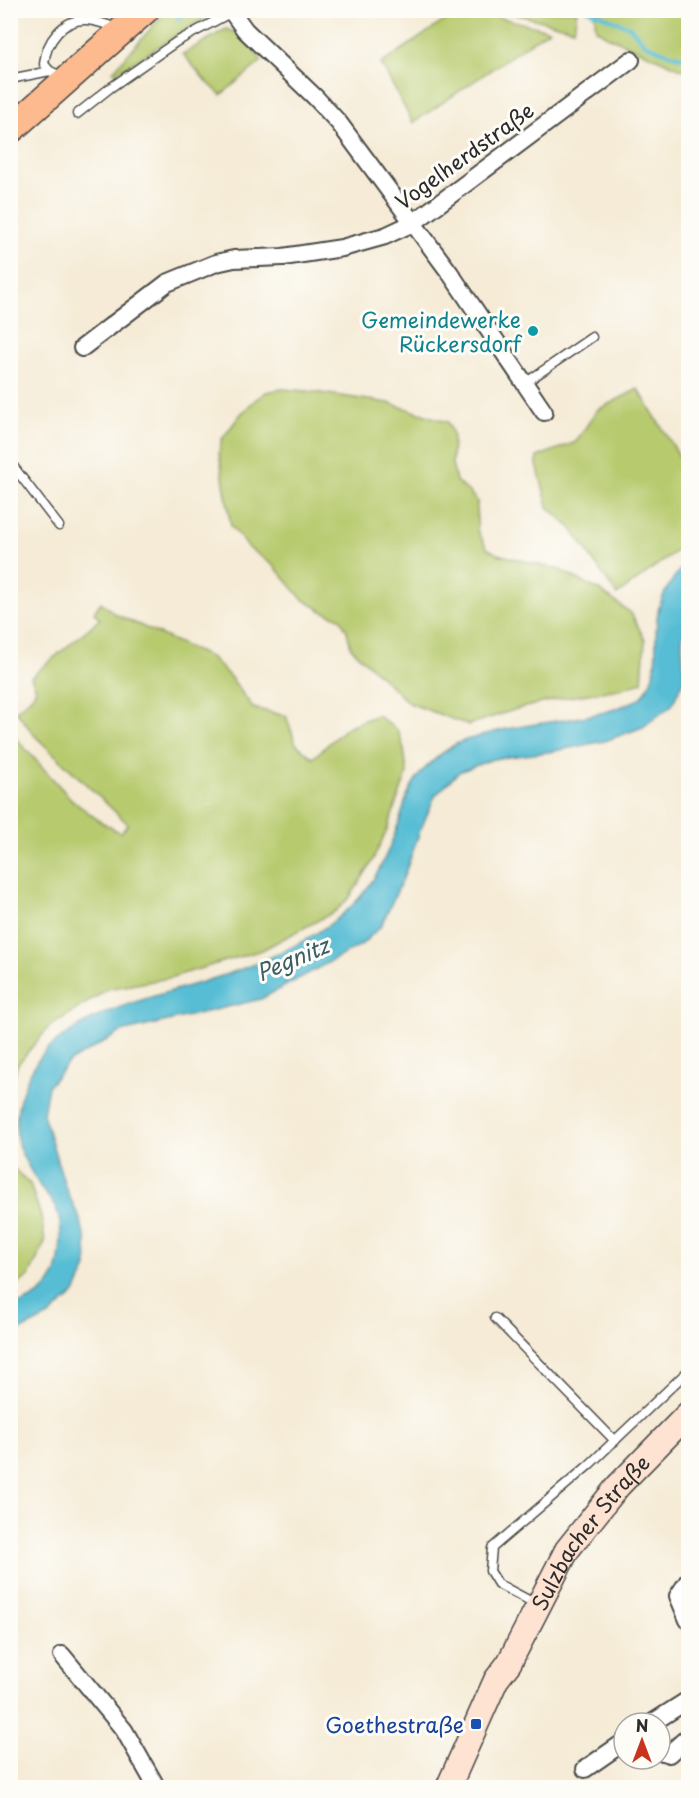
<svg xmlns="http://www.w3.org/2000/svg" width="699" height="1798" font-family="'Playpen Sans',sans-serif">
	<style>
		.green { fill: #b7ca6e; stroke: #717a4c; stroke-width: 1.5 }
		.water { fill: #56bdd4; stroke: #407480; stroke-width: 1.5 }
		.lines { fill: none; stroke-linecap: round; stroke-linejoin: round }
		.stream { stroke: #56bdd4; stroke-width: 4.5 }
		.lane-casing { stroke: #494845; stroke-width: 11 }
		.street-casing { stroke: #494845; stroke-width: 20 }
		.secondary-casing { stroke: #494845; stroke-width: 27 }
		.primary-casing { stroke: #494845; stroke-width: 30 }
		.lane { stroke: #fff; stroke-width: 8 }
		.street { stroke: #fff; stroke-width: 16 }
		.secondary { stroke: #fee3d2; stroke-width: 24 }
		.primary { stroke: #fcba8e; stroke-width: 27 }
		.culture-dot { fill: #0f9aa8; stroke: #fdfcf7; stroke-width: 2 }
		.transit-dot { fill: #1a4fb4; stroke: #fdfcf7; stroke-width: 2 }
		.labels { text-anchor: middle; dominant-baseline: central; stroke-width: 6; stroke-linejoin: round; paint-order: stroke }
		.street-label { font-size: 21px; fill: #2b2b2b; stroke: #fdfcf7 }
		.culture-label { font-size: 21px; fill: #0d838f; stroke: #fdfcf7; text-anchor: end }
		.transit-label { font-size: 21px; fill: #164399; stroke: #fdfcf7; text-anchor: end }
		.water-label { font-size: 22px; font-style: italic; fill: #3a5e66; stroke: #fdfcf7 }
	</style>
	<rect width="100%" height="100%" fill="#fdfcf7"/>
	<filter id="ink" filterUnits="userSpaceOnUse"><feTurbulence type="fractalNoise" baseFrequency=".0167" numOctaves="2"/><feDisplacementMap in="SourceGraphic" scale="12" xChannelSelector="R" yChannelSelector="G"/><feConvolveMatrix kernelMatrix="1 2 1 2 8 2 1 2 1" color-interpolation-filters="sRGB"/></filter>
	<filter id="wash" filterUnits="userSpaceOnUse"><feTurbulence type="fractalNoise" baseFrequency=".008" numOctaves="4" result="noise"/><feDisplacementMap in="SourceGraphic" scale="24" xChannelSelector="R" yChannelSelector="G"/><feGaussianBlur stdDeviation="1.35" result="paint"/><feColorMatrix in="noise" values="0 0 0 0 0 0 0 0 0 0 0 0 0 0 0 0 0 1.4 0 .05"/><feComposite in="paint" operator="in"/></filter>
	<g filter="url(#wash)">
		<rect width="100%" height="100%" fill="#f5ebd6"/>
		<!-- green -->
		<g class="green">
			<path d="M167,10L216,11L116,73L113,71Z"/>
			<path d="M460,10L486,14L549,30L413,123L381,64Z"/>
			<path d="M502,11H577L574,29Z"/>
			<path d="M594,11H688V72L607,36L596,29Z"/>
			<path d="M226,29L240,34L262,61L221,95L205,80L183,54Z"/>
			<path d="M282,389L307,391L389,403L448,422L453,435L452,464L456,481L469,492L477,501V530L487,548L497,554L560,570L599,590L631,613L645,640L642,682L619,689L563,698L517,709L468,725L409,703L351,648L347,631L340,618L324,612L302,599L274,566L249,548L231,526L219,453L222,439L240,415L255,400L266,392Z"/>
			<path d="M638,389L688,470V542L617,595L571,528L548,507L537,465V457L576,442L597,410Z"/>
			<path d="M101,602L115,614L212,658L232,679L253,708L286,716L296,744L313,758L347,727L377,715L398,731L404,749L407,773L387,830L371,864L350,897L336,911L262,950L169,978L108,989L49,1027L17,1065L11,1091V733L73,801L101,822L121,833L128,824L35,736L16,711L32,696L36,689L31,677L100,619L94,612Z"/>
			<path d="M10,1165L30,1184L41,1216L45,1242L29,1276L11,1289Z"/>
		</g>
		<!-- water -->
		<path class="water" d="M688,559V607L682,641L684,679L672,705L643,727L605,741L549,752L493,759L459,772L435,796L420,831L404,876L381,926L361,945L261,999L121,1032L69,1062L48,1086L43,1114L66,1189L80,1219L86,1241L87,1267L75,1293L49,1316L11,1335V1307C25,1303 41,1296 50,1283C62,1267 64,1227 56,1208C53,1201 46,1195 42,1189C35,1178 23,1159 19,1147C9,1115 27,1066 52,1045C95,1010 147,998 199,983C247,969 298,949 338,918C371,892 384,864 398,825C403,812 405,797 412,786C420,770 440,754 454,745C461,741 469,739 477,737C512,725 551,723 587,716C601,713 614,711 627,704C632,702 639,700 642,696C665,669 650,633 660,604C666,586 677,574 688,559Z"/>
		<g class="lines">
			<!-- stream -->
			<g class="stream">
				<path d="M588,10L630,27L645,44L667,53L688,59"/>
				<path d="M178,18L188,10"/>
			</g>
		</g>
	</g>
	<g filter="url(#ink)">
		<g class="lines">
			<!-- lane casing -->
			<g class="lane-casing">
				<g id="lane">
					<path d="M63,77L50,71L44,64C46,42 63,18 87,20C97,21 107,25 116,27"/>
					<path d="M10,79L50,71"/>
					<path d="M77,114L110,88L176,42L232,12"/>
					<path d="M525,383L592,337"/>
					<path d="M10,462L59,526"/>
					<path d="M495,1318L615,1441"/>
					<path d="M538,1605L498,1584L490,1571L492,1548L589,1465L688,1371"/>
				</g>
			</g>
			<!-- street casing -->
			<g class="street-casing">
				<g id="street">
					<path d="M233,10L232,12L245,30L316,98L339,123L450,273L544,412"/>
					<path d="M82,348L167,283L216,263L234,259L283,257L342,248L385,236L413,223L631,60"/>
					<path d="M688,1581L678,1596L688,1620"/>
					<path d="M62,1655L124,1730L157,1788"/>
					<path d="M652,1723L688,1700"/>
					<path d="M660,1751L669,1754L688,1737"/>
					<path d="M585,1769L624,1742"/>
				</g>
			</g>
			<!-- secondary casing -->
			<g class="secondary-casing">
				<g id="secondary">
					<path id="s1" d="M448,1788L496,1680L509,1663L567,1550L618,1486L688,1414"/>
				</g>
			</g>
			<!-- primary casing -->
			<g class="primary-casing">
				<path id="primary" d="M10,130L145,10"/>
			</g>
			<!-- lane -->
			<use href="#lane" class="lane"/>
			<!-- street -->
			<use href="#street" class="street"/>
			<!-- secondary -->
			<use href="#secondary" class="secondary"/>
			<!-- primary -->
			<use href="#primary" class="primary"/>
		</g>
	</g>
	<!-- markers -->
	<circle class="culture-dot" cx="533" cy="331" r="6"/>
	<rect class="transit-dot" x="470" y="1718" width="12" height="12" rx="3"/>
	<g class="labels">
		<!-- street labels -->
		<g class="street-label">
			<text transform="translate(464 155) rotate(-36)">Vogelherdstraße</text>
			<text stroke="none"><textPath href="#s1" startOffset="294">Sulzbacher Straße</textPath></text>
		</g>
		<!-- culture labels -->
		<g class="culture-label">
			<text x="521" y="319">Gemeindewerke<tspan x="521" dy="24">Rückersdorf</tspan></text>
		</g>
		<!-- transit labels -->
		<g class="transit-label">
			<text x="464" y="1724">Goethestraße</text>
		</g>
		<!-- water labels -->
		<g class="water-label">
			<text transform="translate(292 958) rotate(-23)">Pegnitz</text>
		</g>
	</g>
	<!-- margin -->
	<rect width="699" height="1798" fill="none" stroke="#fdfcf7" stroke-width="36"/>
	<!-- north arrow -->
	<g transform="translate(642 1741)"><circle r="28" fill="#fdfcf7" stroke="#a9a8a5" stroke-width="1.5"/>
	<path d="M0-4.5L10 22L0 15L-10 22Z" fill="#c8321e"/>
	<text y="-9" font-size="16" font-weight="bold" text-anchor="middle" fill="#2b2b2b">N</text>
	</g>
</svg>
